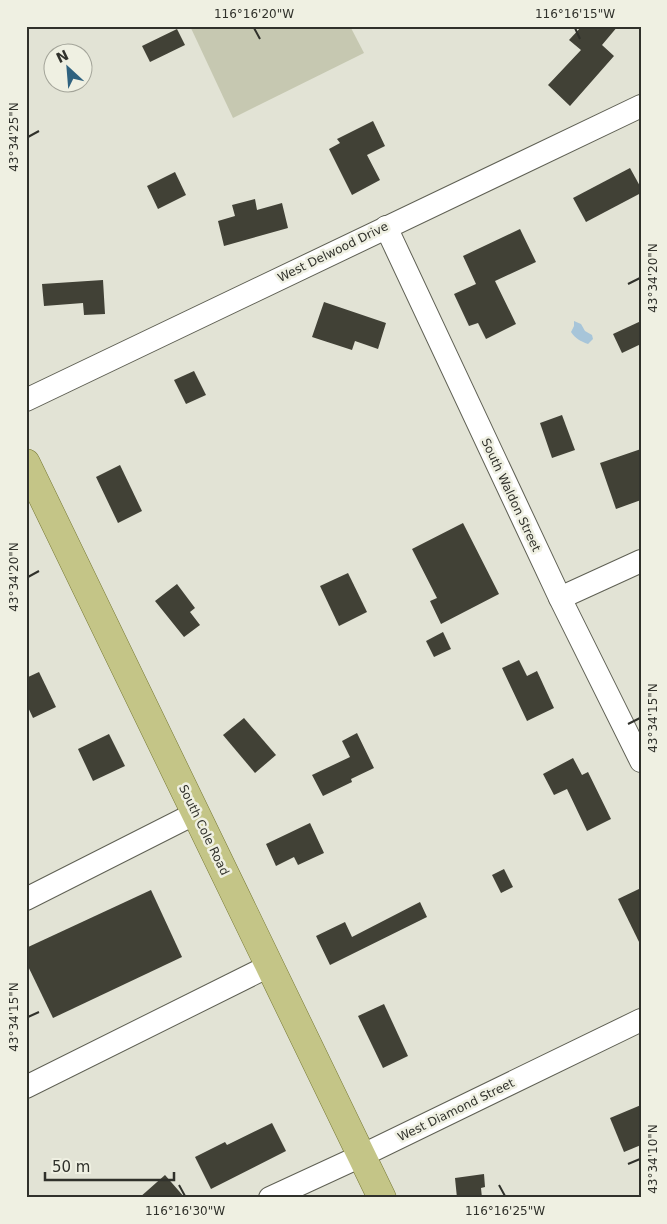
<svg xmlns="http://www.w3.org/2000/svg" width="667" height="1224" font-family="'DejaVu Sans',sans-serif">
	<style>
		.green { fill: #c6c8b1 }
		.water { fill: #a7c5d9 }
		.building { fill: #414136 }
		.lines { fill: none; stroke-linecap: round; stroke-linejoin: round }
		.minor-casing { stroke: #5f6054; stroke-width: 24 }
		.major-casing { stroke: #767833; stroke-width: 29 }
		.minor { stroke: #fff; stroke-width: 22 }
		.major { stroke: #c4c587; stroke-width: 28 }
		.ticks { fill: none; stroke: #30312b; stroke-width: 2 }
		.labels { text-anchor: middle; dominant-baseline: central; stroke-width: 5; stroke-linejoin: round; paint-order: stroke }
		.street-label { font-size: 12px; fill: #30312b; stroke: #eff0e2 }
		.neatline { fill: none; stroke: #30312b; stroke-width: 2 }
		.ticks-label { font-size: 12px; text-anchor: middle; fill: #30312b }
	</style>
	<rect width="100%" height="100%" fill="#e2e3d5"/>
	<!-- green -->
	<path class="green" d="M190,26H350L364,53L233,118Z"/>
	<!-- water -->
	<path class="water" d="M574,321L581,324L585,331L592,335L593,339L588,344C580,341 576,339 571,332L574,326Z"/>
	<!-- building -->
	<g class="building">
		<path d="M582,26H618L602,45L614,56L570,106L548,85L581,50L569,40Z"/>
		<path d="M177,29L185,45L150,62L142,46Z"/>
		<path d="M373,121L385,146L367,155L380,180L352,195L329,149L340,143L337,139Z"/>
		<path d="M630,168L641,188V193L586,222L573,198Z"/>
		<path d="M175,172L186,195L158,209L147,186Z"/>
		<path d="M255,199L257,210L282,203L288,228L224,246L218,221L235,216L232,205Z"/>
		<path d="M520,229L536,262L495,281L516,324L486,339L478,323L469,326L454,294L476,284L463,256Z"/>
		<path d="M103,280L105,314L84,315L83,303L44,306L42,284Z"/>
		<path d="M324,302L386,323L378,349L355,341L352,350L312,337Z"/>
		<path d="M641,321V344L622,353L613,334Z"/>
		<path d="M194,371L206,395L186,404L174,380Z"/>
		<path d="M562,415L575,450L552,458L540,423Z"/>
		<path d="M641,449V500L616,509L600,463Z"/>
		<path d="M120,465L142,511L118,523L96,477Z"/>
		<path d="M463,523L499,594L441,624L430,601L437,598L412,549Z"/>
		<path d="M348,573L367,612L339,626L320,586Z"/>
		<path d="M177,584L195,608L190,612L200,625L184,637L155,601Z"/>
		<path d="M443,632L451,649L434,657L426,641Z"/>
		<path d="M519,660L527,676L537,671L554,708L527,721L502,668Z"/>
		<path d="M39,672L56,707L33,718L26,703V678Z"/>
		<path d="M244,718L276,755L255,773L223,735Z"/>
		<path d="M357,733L374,768L351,779L352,782L323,796L312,775L350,757L342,741Z"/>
		<path d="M109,734L125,766L93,781L78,749Z"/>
		<path d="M573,758L582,775L588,772L611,819L587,831L567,789L554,795L543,774Z"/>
		<path d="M310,823L324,853L298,865L294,857L276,866L266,844Z"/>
		<path d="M504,869L513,887L501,893L492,875Z"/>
		<path d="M641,888V946L618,899Z"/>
		<path d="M151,890L182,957L53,1018L26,962V948Z"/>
		<path d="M420,902L427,917L330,965L316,936L345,922L352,937Z"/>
		<path d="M384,1004L408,1056L383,1068L358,1016Z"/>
		<path d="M641,1105V1145L624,1152L610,1118Z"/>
		<path d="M272,1123L286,1151L211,1189L195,1157L225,1142L227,1145Z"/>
		<path d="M484,1174L485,1187L481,1188L482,1198H457L455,1178Z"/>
		<path d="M165,1175L185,1198H139Z"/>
	</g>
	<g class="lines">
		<!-- minor casing -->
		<g class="minor-casing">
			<g id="minor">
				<path d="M386,227L560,598L641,761"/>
				<path d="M26,400L641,106"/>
				<path d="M560,598L641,561"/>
				<path d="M26,899L196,813"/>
				<path d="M26,1087L269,966"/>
				<path d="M270,1198L361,1156L641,1020"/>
			</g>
		</g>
		<!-- major casing -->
		<g class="major-casing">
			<path id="major" d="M26,463L382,1198"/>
		</g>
		<!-- minor -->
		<use href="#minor" class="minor"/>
		<!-- major -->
		<use href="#major" class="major"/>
	</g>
	<!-- ticks -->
	<path class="ticks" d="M254,28L260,39M575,28L580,39M28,137L39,131M628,284L640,278M28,577L39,571M628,724L640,718M28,1017L39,1012M628,1164L640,1159M179,1185L185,1196M499,1185L505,1196"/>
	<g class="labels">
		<!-- street labels -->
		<g class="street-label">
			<text transform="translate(333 252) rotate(-26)">West Delwood Drive</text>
			<text transform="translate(511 495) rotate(65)">South Waldon Street</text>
			<text transform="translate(204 830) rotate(64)">South Cole Road</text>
			<text transform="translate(456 1110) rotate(-26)">West Diamond Street</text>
		</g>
	</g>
	<!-- border -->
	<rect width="667" height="1224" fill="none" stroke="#eff0e2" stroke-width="55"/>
	<!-- north arrow -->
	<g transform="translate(68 68) rotate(334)"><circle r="24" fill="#eff0e2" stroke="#a3a499"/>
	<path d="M0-4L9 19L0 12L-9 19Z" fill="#2f627f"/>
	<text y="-8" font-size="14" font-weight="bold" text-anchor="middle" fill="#30312b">N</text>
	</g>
	<!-- scale -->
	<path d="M45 1172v8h129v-8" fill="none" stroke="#30312b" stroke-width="2.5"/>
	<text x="52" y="1172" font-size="15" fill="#30312b" stroke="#eff0e2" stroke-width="4" paint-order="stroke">50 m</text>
	<rect x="28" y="28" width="612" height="1168" class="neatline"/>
	<g class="ticks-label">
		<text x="254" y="18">116°16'20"W</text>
		<text x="575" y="18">116°16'15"W</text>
		<text transform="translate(14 137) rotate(-90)" y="4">43°34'25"N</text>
		<text transform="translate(653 278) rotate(-90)" y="4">43°34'20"N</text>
		<text transform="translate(14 577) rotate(-90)" y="4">43°34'20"N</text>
		<text transform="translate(653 718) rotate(-90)" y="4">43°34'15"N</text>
		<text transform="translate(14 1017) rotate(-90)" y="4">43°34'15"N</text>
		<text transform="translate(653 1159) rotate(-90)" y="4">43°34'10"N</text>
		<text x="185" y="1215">116°16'30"W</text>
		<text x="505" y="1215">116°16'25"W</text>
	</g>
</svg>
